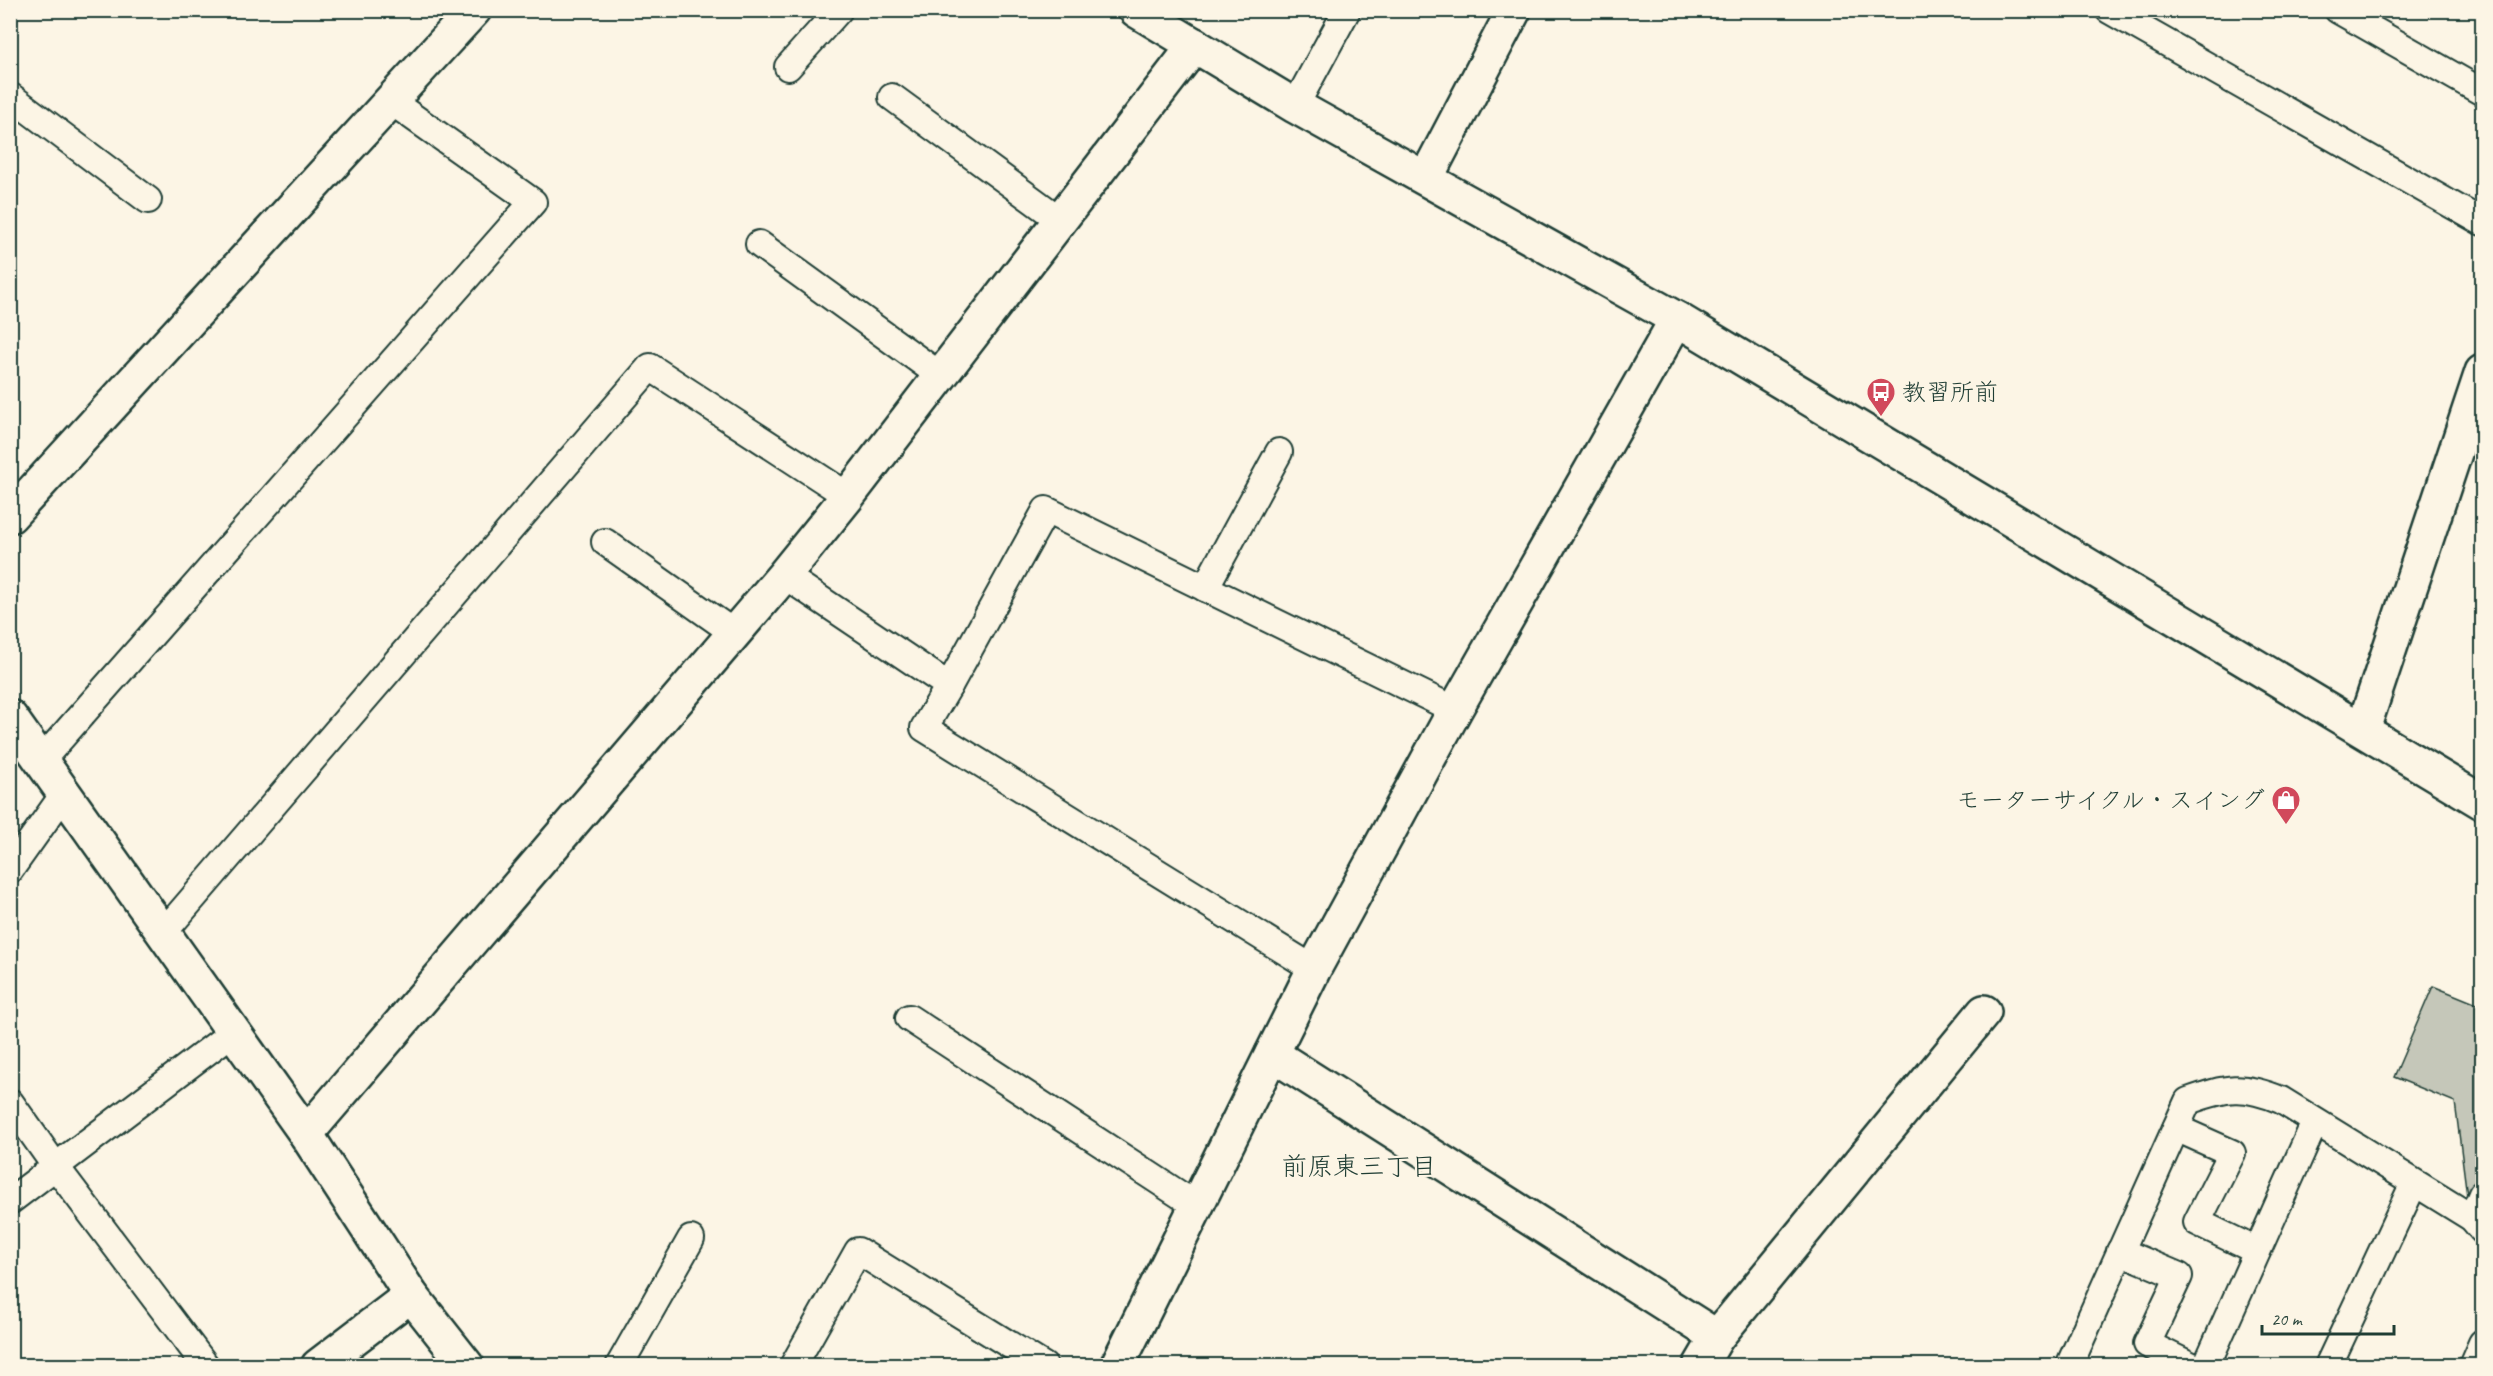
<svg xmlns="http://www.w3.org/2000/svg" width="2493" height="1376" font-family="Caveat,'Klee One',sans-serif">
	<style>
		.building { fill: #c5c7b9; stroke: #1f3d34; stroke-width: 1.5 }
		.lines { fill: none; stroke-linecap: round; stroke-linejoin: round }
		.lane-casing { stroke: #1f3d34; stroke-width: 30 }
		.street-casing { stroke: #1f3d34; stroke-width: 38 }
		.secondary-casing { stroke: #1f3d34; stroke-width: 38 }
		.lane { stroke: #fcf5e5; stroke-width: 26 }
		.street { stroke: #fcf5e5; stroke-width: 33 }
		.secondary { stroke: #fcf5e5; stroke-width: 33 }
		.labels { text-anchor: middle; dominant-baseline: central; stroke-width: 4.5; stroke-linejoin: round; paint-order: stroke }
		.poi-label { font-size: 24px; fill: #1f3d34; stroke: #fcf5e5; text-anchor: start }
		.neighbourhood-label { font-size: 26px; fill: #1f3d34; stroke: #fcf5e5 }
	</style>
	<rect width="100%" height="100%" fill="#fcf5e5"/>
	<filter id="ink" filterUnits="userSpaceOnUse"><feTurbulence type="fractalNoise" baseFrequency=".0167" numOctaves="2"/><feDisplacementMap in="SourceGraphic" scale="12" xChannelSelector="R" yChannelSelector="G"/><feConvolveMatrix kernelMatrix="1 2 1 2 8 2 1 2 1" color-interpolation-filters="sRGB"/></filter>
	<g filter="url(#ink)">
		<!-- building -->
		<path class="building" d="M2433,986L2482,1006V1195L2467,1196L2455,1102L2394,1077Z"/>
		<g class="lines">
			<!-- lane casing -->
			<g class="lane-casing">
				<g id="lane">
					<path d="M2109,10L2482,222"/>
					<path d="M2338,10L2482,92"/>
					<path d="M788,67L839,10"/>
					<path d="M10,96L148,200"/>
					<path d="M892,97L1060,220"/>
					<path d="M1295,106L1347,10"/>
					<path d="M759,244L941,376"/>
					<path d="M605,542L734,633"/>
					<path d="M784,575L949,686L924,728L1314,969"/>
					<path d="M1205,588L1279,452"/>
					<path d="M949,686L1046,510L1455,710"/>
					<path d="M40,762L533,202L392,102"/>
					<path d="M10,870L64,794"/>
					<path d="M163,933L650,367L848,496"/>
					<path d="M909,1018L1197,1206"/>
					<path d="M10,1102L56,1167L206,1366"/>
					<path d="M2176,1128L2232,1153L2197,1222L2257,1251"/>
					<path d="M10,1201L233,1032"/>
					<path d="M2472,1218L2482,1194"/>
					<path d="M2120,1251L2179,1276L2147,1344L2192,1366"/>
					<path d="M619,1366L691,1239"/>
					<path d="M793,1366L858,1251L1044,1366"/>
					<path d="M2069,1366L2188,1101C2227,1087 2242,1084 2281,1100L2472,1218L2482,1230"/>
					<path d="M2206,1366L2315,1122"/>
					<path d="M2328,1366L2414,1183"/>
					<path d="M2472,1366L2482,1343"/>
				</g>
			</g>
			<!-- street casing -->
			<g class="street-casing">
				<g id="street">
					<path d="M1426,178L1514,10"/>
					<path d="M10,516L474,10"/>
					<path d="M10,717L306,1134L411,1295L467,1366"/>
					<path d="M2363,729L2482,372"/>
					<path d="M1272,1054L1717,1337"/>
					<path d="M306,1134L784,575L848,496L1195,45"/>
					<path d="M318,1366L411,1295"/>
					<path d="M1117,1366L1314,969L1455,710L1677,319"/>
					<path d="M1700,1366L1717,1337L1984,1012"/>
				</g>
			</g>
			<!-- secondary casing -->
			<g class="secondary-casing">
				<path id="secondary" d="M1136,10L1295,106L1677,319L2482,802"/>
			</g>
			<!-- lane -->
			<use href="#lane" class="lane"/>
			<!-- street -->
			<use href="#street" class="street"/>
			<!-- secondary -->
			<use href="#secondary" class="secondary"/>
		</g>
	</g>
	<!-- icons -->
	<defs>
		<g id="bus-pin" transform="scale(1.5)"><path d="M0 17L-7.5 6A9.5 9.5 0 1 1 7.5 6Z" fill="#d1495b" stroke="#fcf5e5"/><path d="M-5-6H5V4H4V6H2V4H-2V6H-4V4H-5ZM-3.5-4V0h7V-4ZM-3.5 1.2v1.5H-2V1.2ZM2 1.2v1.5H3.5V1.2Z" fill="#fff"/></g>
		<g id="shop-pin" transform="scale(1.5)"><path d="M0 17L-7.5 6A9.5 9.5 0 1 1 7.5 6Z" fill="#d1495b" stroke="#fcf5e5"/><path d="M-5-2.5h2.3a2.7 3.5 0 0 1 5.4 0H5L5.5 6h-11ZM-1.5-2.5h3a1.5 2.3 0 0 0-3 0Z" fill="#fff"/></g>
	</defs>
	<g fill-rule="evenodd">
		<use href="#bus-pin" x="1881" y="392"/>
		<use href="#shop-pin" x="2286" y="800"/>
	</g>
	<g class="labels">
		<!-- poi labels -->
		<g class="poi-label">
			<text x="1902" y="392">教習所前</text>
			<text x="2265" y="800" text-anchor="end">モーターサイクル・スイング</text>
		</g>
		<!-- neighbourhood labels -->
		<g class="neighbourhood-label">
			<text x="1359" y="1166">前原東三丁目</text>
		</g>
	</g>
	<!-- margin -->
	<rect width="2493" height="1376" fill="none" stroke="#fcf5e5" stroke-width="36"/>
	<rect x="18" y="18" width="2457" height="1340" fill="none" stroke="#1f3d34" stroke-width="2" filter="url(#ink)"/>
	<!-- scale -->
	<path d="M2262 1325v9h132v-9" fill="none" stroke="#1f3d34" stroke-width="3"/>
	<text x="2271" y="1325" font-size="18" fill="#1f3d34" stroke="#fcf5e5" stroke-width="4.5" paint-order="stroke">20 m</text>
</svg>
